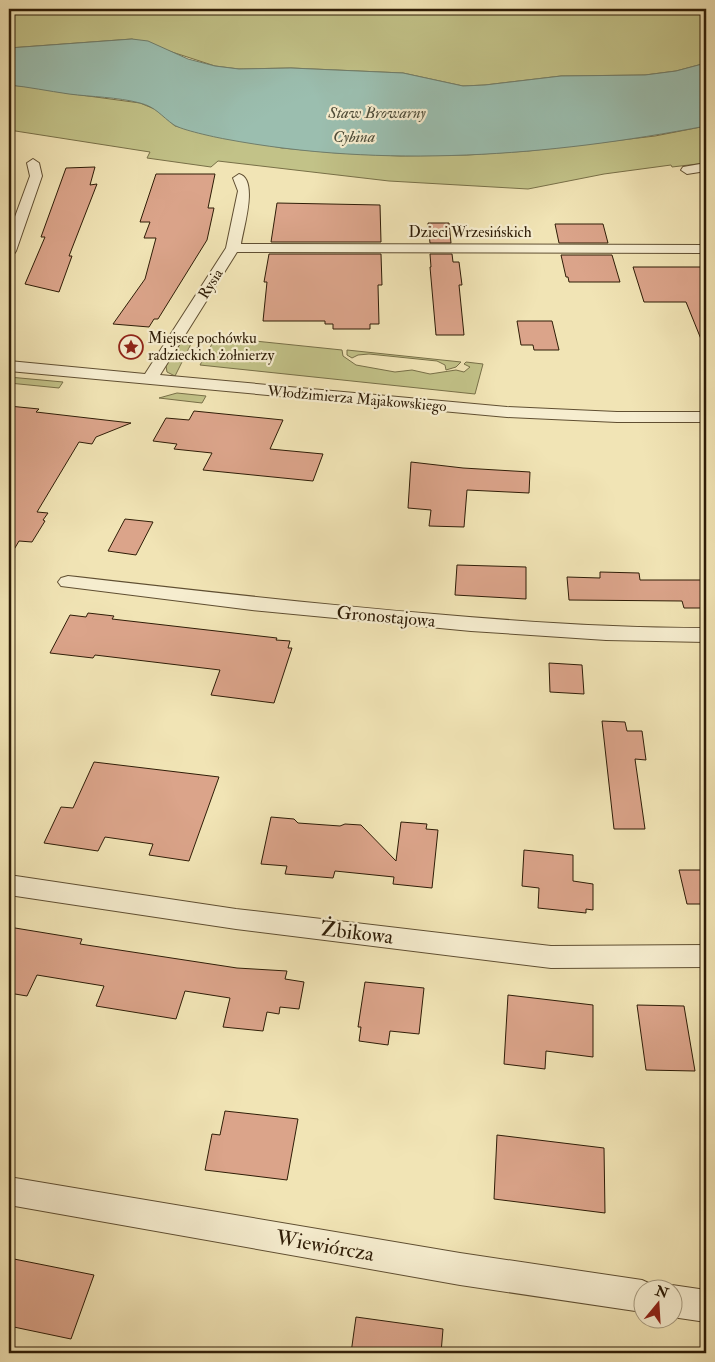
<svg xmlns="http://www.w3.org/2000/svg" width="715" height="1362" font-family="'IM FELL Double Pica',serif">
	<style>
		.green { fill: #c2c288; stroke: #787048 }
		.water { fill: #9bbeaf; stroke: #707e6c }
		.building { fill: #dba48a; stroke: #2f1d07 }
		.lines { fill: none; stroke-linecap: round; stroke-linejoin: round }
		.minor-casing { stroke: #604f32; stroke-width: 2 }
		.minor { fill: #f6edcf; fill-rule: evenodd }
		.labels { text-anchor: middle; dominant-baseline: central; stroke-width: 4.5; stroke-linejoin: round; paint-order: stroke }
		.far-street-label { font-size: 15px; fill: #2f1d07; stroke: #f6edcf }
		.far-poi-label { font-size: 15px; fill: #2f1d07; stroke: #f6edcf; text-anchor: start }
		.far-water-label { font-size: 16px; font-style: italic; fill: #4f4d39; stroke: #f6edcf }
		.street-label { font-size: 18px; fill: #2f1d07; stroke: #f6edcf }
		.near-street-label { font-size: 21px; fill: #2f1d07; stroke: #f6edcf }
	</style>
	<rect width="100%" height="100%" fill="#f1e4b5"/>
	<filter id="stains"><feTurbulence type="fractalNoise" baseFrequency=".004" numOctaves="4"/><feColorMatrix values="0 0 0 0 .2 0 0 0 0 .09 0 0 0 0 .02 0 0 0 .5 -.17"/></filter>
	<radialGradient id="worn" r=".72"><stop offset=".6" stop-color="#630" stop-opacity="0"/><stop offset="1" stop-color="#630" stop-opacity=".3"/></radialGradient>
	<!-- green -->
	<g class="green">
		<path d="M9,9H706V63L676,71L645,75L561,76L485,85L463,86L403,73L291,68L239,69L215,66L132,39L9,48Z"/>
		<path d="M9,85L34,87L66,93L140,103L157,110L175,126L282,148L337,153L400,156L467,155L528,151L655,136L706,126V163L672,167L671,165L604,174L528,189L389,181L218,161L211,167L147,158L150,152L9,130Z"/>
		<path d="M195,336L175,376L167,372L166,366C173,353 180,338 195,336Z"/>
		<path d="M216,337L342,350L343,356L356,365L395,372L412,370L430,374L456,370L464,372L470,367L464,364L466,362L483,364L475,394L200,365Z"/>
		<path d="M347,350L461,362L456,367L446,370L445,365L437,361L369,354L358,355L352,358L347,355Z"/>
		<path d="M9,377L63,382L59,388L9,383Z"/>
		<path d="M177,393L206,396L202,403L159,398Z"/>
	</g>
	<!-- water -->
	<path class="water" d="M132,39L148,41L188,59L215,66L239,69L291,68L403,73L463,86L485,85L561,76L645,75L676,71L706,63V126C549,156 384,169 225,139C214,137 182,130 174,125C161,116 156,107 140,103C117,97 92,97 69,94C48,91 29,87 9,85V48Z"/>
	<!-- building -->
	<g class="building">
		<path d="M95,167L90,185L97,184L69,256H72L59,292L25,284L45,237H41L66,168Z"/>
		<path d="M156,174H215L208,208H214L207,240L158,319H154L149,327L113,324L145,279L156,238H144L150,222H140Z"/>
		<path d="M277,203L380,205L381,242H271Z"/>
		<path d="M428,223H449L451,243H430Z"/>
		<path d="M555,224H603L608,243H559Z"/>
		<path d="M269,254H381L382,285H378L379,324H370V329H333V324H325V321H263L267,282H264Z"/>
		<path d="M430,254H452L453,262H459L462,285H459L464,335H436L430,267H431Z"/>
		<path d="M561,255H612L620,282H569L568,277H566Z"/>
		<path d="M633,267H703L706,276V348L705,349L686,302H644Z"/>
		<path d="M517,321H552L559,350H534L533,345H521Z"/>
		<path d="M9,406L39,409L36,412L131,423L96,437L92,444L79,442L37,512L48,513L43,520L45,521L32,542L19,541L9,558Z"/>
		<path d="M194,411L283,420L270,449L323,454L313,481L203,470L212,453L174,449L177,444L153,441L166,418L189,420Z"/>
		<path d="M411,462L463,468L530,472L529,493L467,490L464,527L429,526L431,510L408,508Z"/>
		<path d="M125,519L153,522L136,555L108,551Z"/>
		<path d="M457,565L526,567V599L455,595Z"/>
		<path d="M600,572L639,573L640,580H706V608H684L682,601L569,600L567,577L600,578Z"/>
		<path d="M88,613L114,616L112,619L277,638L276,640L290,641L288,648H292L274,703L211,695L220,670L95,655L93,658L50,653L70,615L86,617Z"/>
		<path d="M549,663L582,665L584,694L550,692Z"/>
		<path d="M602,721L625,722L627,731H642L646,760L635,759L645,829H614Z"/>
		<path d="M94,762L219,777L189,861L149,855L153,844L105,837L98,851L44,843L61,807L73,808Z"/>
		<path d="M271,817L294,819L298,823L340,826L345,824L361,825L396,861L401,822L427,824L426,829L438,830L432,888L393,884L394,877L335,871L333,878L285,874L287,866L261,864Z"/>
		<path d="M524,850L573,855V881L593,884V910L586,909V913L538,908L539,888L522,886Z"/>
		<path d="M679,870H706V904H687Z"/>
		<path d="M9,927L82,939L80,944L237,968L287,971L285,979L304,982L299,1009L280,1007L279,1014L267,1012L263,1031L223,1027L230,998L185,991L176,1019L96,1006L104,986L37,975L27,996L9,993Z"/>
		<path d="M365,982L424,988L419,1034L390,1031L388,1045L359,1041L361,1027H358Z"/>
		<path d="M508,995L593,1005V1057L546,1051L545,1069L504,1064Z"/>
		<path d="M637,1005L684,1006L695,1071L646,1070Z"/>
		<path d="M225,1111L298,1119L287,1180L205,1170L212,1134L220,1135Z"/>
		<path d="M497,1135L604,1148L605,1213L494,1199Z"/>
		<path d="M9,1258L94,1275L71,1339L9,1326Z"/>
		<path d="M356,1317L443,1329L441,1353H351Z"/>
	</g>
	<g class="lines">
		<!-- minor casing -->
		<g class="minor-casing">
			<g id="minor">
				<path d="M33,159L39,163L42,176L16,251L14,254L9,255V233L30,176L27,163Z"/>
				<path d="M706,163V171L687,174L681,170L683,167Z"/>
				<path d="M239,174C259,179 243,229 241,244L706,245V253L237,252L160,375L507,407L617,412H706V422H617L507,417L9,371V361L145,374L226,248L238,191L233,178Z"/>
				<path d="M68,576C190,590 311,604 434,614C524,622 615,628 706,628V642L606,640L471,631L252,610L61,586L58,582L61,578Z"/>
				<path d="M9,875L236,909L551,946L706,945V967L551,968L236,929L9,895Z"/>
				<path d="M9,1177L460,1253L642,1280L653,1285L655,1290H642V1312L460,1285L9,1205Z"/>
				<path d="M672,1285L706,1290V1322L672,1317V1290H661Z"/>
			</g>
		</g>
		<!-- minor -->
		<use href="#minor" class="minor"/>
	</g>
	<!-- icons -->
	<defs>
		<g id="sight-ring" transform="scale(1.25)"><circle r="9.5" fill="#f6edcf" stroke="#8f2418" stroke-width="1.5"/><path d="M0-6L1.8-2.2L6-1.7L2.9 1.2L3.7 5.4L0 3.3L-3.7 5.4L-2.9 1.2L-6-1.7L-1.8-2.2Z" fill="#8f2418"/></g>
	</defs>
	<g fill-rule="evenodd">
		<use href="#sight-ring" x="131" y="347"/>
	</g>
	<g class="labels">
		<!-- far-street labels -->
		<g class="far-street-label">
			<text x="470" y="232">Dzieci Wrzesińskich</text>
			<text transform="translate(211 284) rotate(-58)">Rysia</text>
			<text transform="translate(357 399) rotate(5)">Włodzimierza Majakowskiego</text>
		</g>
		<!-- far-poi labels -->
		<g class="far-poi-label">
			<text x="148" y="338">Miejsce pochówku<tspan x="148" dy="17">radzieckich żołnierzy</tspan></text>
		</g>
		<!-- far-water labels -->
		<g class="far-water-label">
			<text x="377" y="113">Staw Browarny</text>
			<text x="354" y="137">Cybina</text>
		</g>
		<!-- street labels -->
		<g class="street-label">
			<text transform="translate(386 617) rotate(5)">Gronostajowa</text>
		</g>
		<!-- near-street labels -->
		<g class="near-street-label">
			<text transform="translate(357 933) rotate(7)">Żbikowa</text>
			<text transform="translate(325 1246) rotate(10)">Wiewiórcza</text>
		</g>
	</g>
	<!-- margin -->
	<rect width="715" height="1362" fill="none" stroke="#f1e4b5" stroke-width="30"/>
	<rect x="10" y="10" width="695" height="1342" fill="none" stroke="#2f1d07" stroke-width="2.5"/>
	<rect x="15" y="15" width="685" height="1332" fill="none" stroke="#2f1d07"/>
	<!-- north arrow -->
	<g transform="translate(658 1304) rotate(18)"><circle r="24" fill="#f6edcf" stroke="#a69a7f"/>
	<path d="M0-4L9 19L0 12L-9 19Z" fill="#8f2418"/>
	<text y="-8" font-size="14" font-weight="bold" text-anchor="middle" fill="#2f1d07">N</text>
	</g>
	<rect width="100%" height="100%" filter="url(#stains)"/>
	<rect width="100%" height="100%" fill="url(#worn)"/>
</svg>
